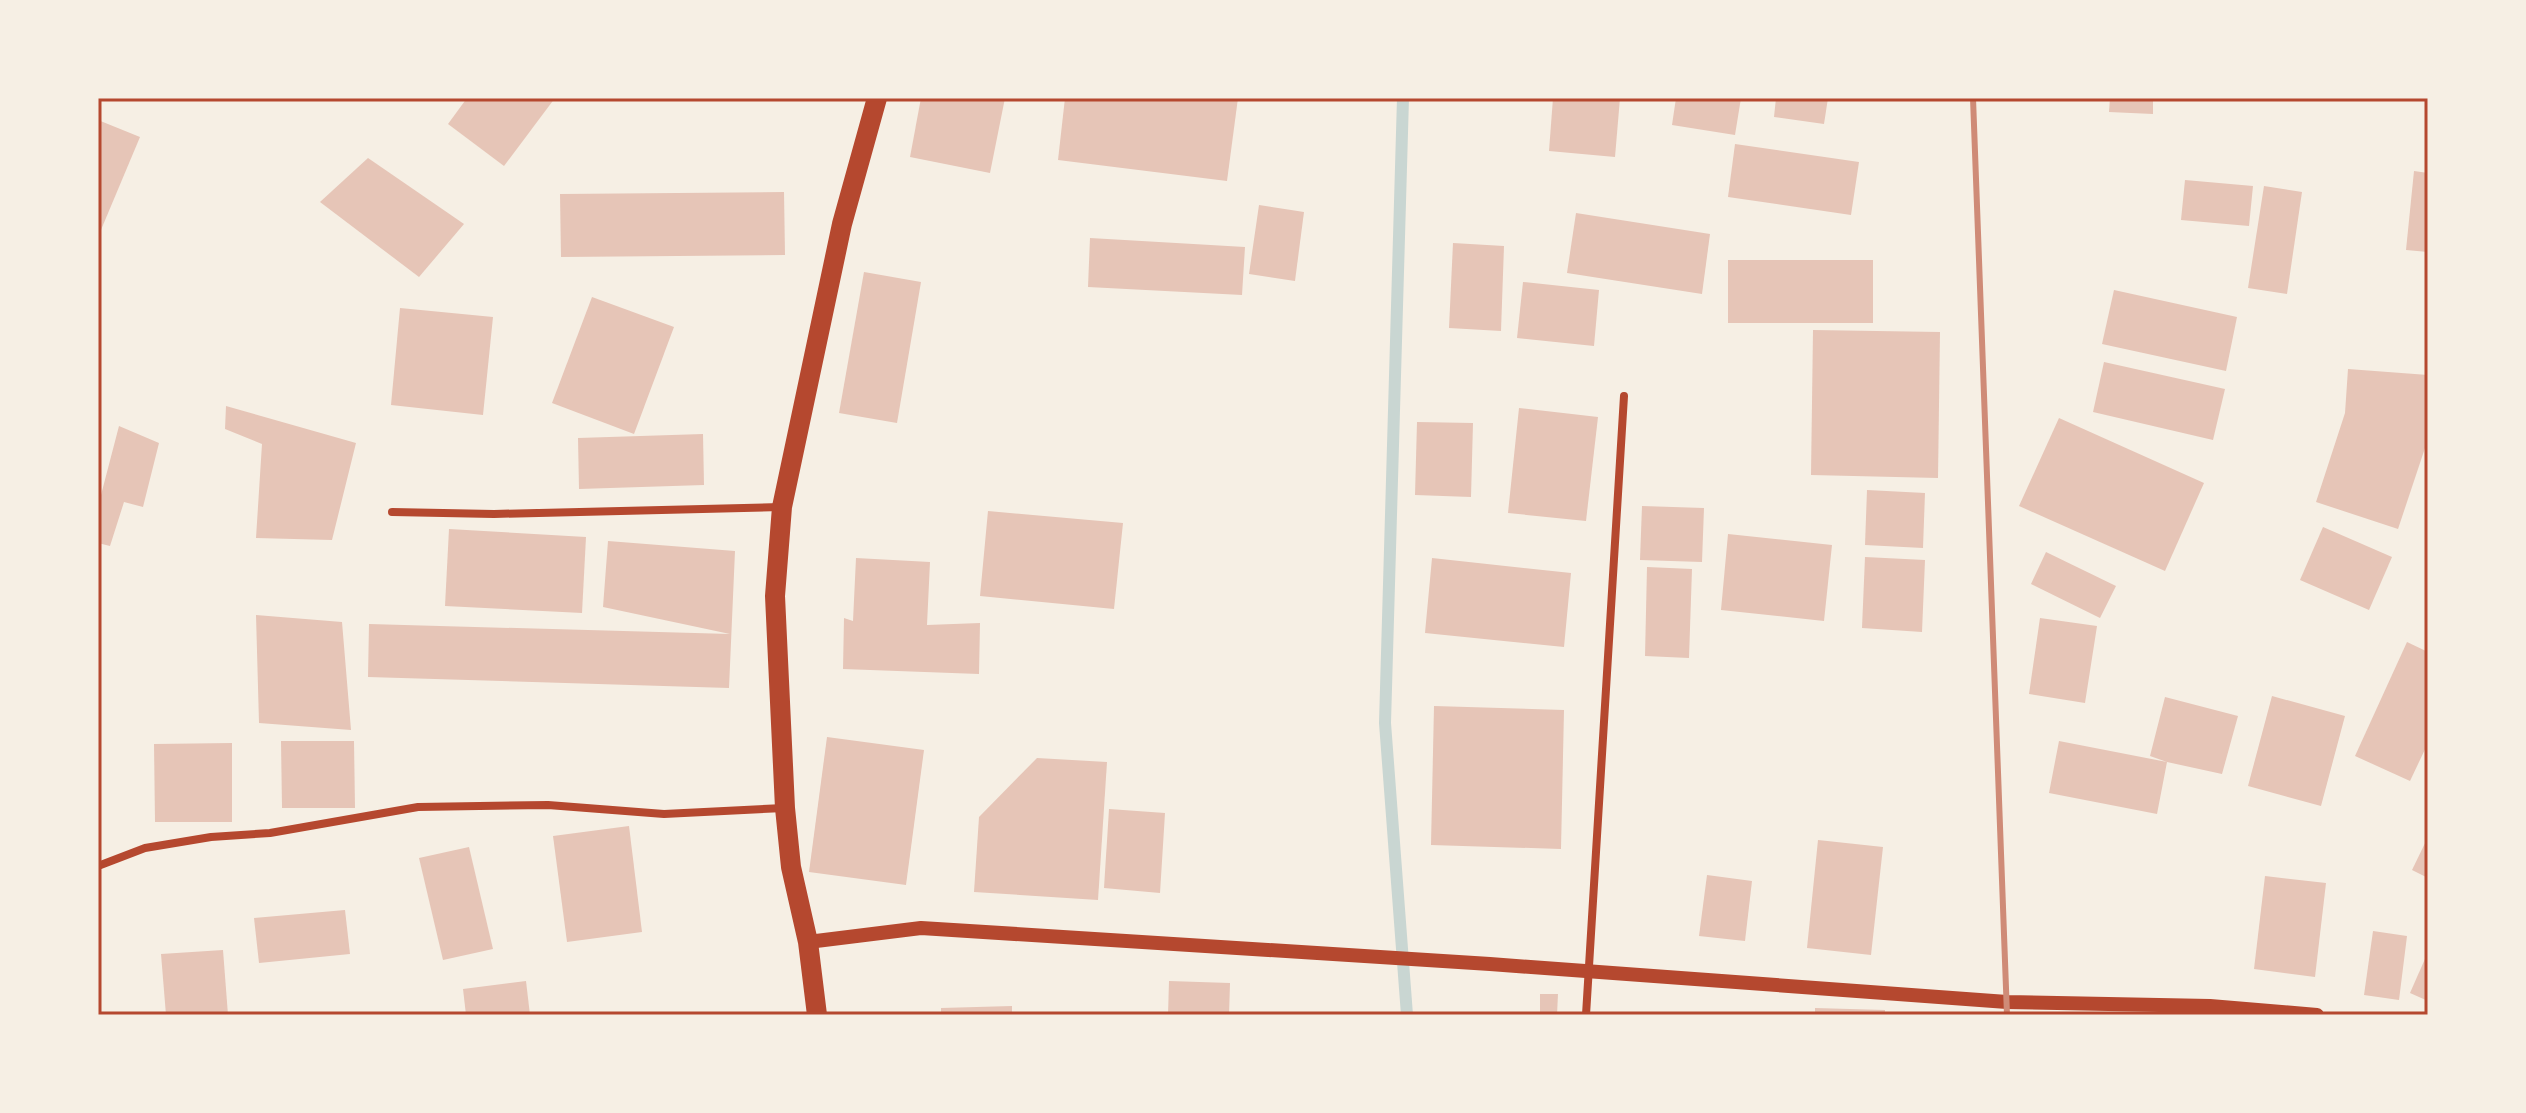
<svg xmlns="http://www.w3.org/2000/svg" width="2526" height="1113" font-family="'Asap Condensed',sans-serif">
	<style>
		.lines { fill: none; stroke-linecap: round; stroke-linejoin: round }
		.stream { stroke: #c9d6d2; stroke-width: 12 }
		.building { fill: #e6c5b7 }
		.minor { stroke: #b5482f; stroke-width: 8 }
		.tertiary { stroke: #b5482f; stroke-width: 14 }
		.primary { stroke: #b5482f; stroke-width: 20 }
		.rail { stroke: #cf8b77; stroke-width: 6 }
		.neatline { fill: none; stroke: #b5482f; stroke-width: 3 }
	</style>
	<rect width="100%" height="100%" fill="#f6efe4"/>
	<g class="lines">
		<!-- stream -->
		<path class="stream" d="M1403,98L1385,723L1407,1015"/>
	</g>
	<!-- building -->
	<g class="building">
		<path d="M467,98H555L504,166L448,124Z"/>
		<path d="M921,98H1005L990,173L910,157Z"/>
		<path d="M1065,98H1238L1227,181L1058,160Z"/>
		<path d="M1553,98H1620L1615,157L1549,151Z"/>
		<path d="M1676,98H1741L1735,135L1672,125Z"/>
		<path d="M1776,98H1828L1824,124L1774,117Z"/>
		<path d="M2110,98H2153V114L2109,112Z"/>
		<path d="M98,120L140,137L98,237Z"/>
		<path d="M1735,144L1859,162L1851,215L1728,197Z"/>
		<path d="M368,158L464,224L419,277L320,202Z"/>
		<path d="M2414,171L2428,173V252L2406,250Z"/>
		<path d="M2185,180L2253,186L2249,226L2181,220Z"/>
		<path d="M2264,186L2302,192L2287,294L2248,288Z"/>
		<path d="M784,192L785,255L561,257L560,194Z"/>
		<path d="M1259,205L1304,212L1295,281L1249,274Z"/>
		<path d="M1576,213L1710,234L1702,294L1567,273Z"/>
		<path d="M1090,238L1245,247L1242,295L1088,287Z"/>
		<path d="M1453,243L1504,246L1501,331L1449,328Z"/>
		<rect x="1728" y="260" width="145" height="63"/>
		<path d="M864,272L921,282L897,423L839,413Z"/>
		<path d="M1523,282L1599,290L1594,346L1517,338Z"/>
		<path d="M2114,290L2237,317L2226,371L2102,344Z"/>
		<path d="M592,297L674,327L634,434L552,403Z"/>
		<path d="M400,308L493,317L483,415L391,405Z"/>
		<path d="M1813,330L1940,332L1938,478L1811,475Z"/>
		<path d="M2104,362L2225,389L2213,440L2093,412Z"/>
		<path d="M2348,369L2428,375V439L2398,529L2316,502L2345,413Z"/>
		<path d="M226,406L356,443L332,540L256,538L262,444L225,429Z"/>
		<path d="M1519,408L1598,417L1586,521L1508,513Z"/>
		<path d="M2059,418L2204,483L2165,571L2019,506Z"/>
		<path d="M1417,422L1473,423L1471,497L1415,495Z"/>
		<path d="M119,426L159,443L143,507L124,502L110,546L98,543V494L101,495Z"/>
		<path d="M703,434L704,485L579,489L578,438Z"/>
		<path d="M1867,490L1925,493L1923,548L1865,545Z"/>
		<path d="M1642,506L1704,508L1702,562L1640,560Z"/>
		<path d="M988,511L1123,523L1114,609L980,596Z"/>
		<path d="M2323,527L2392,557L2369,610L2300,580Z"/>
		<path d="M449,529L586,537L582,613L445,606Z"/>
		<path d="M1728,534L1832,545L1824,621L1721,610Z"/>
		<path d="M608,541L735,551L729,688L368,677L369,624L730,634L603,607Z"/>
		<path d="M2046,552L2116,586L2100,618L2031,584Z"/>
		<path d="M1865,557L1925,560L1922,632L1862,628Z"/>
		<path d="M856,558L930,562L927,625L980,623L979,674L843,669L844,618L853,621Z"/>
		<path d="M1432,558L1571,573L1564,647L1425,633Z"/>
		<path d="M1647,567L1692,569L1689,658L1645,656Z"/>
		<path d="M256,615L342,622L351,730L259,723Z"/>
		<path d="M2040,618L2097,626L2085,703L2029,694Z"/>
		<path d="M2407,642L2428,652V743L2410,781L2355,756Z"/>
		<path d="M2272,696L2345,716L2321,806L2248,786Z"/>
		<path d="M2165,697L2238,716L2222,774L2167,762L2157,814L2049,793L2059,741L2167,762L2150,756Z"/>
		<path d="M1434,706L1564,710L1561,849L1431,845Z"/>
		<path d="M827,737L924,750L906,885L809,872Z"/>
		<path d="M281,741H354L355,808H282Z"/>
		<path d="M232,743V822H155L154,744Z"/>
		<path d="M1037,758L1107,762L1098,900L974,892L979,817Z"/>
		<path d="M1109,809L1165,813L1160,893L1104,888Z"/>
		<path d="M629,826L642,932L567,942L553,836Z"/>
		<path d="M2428,837V878L2412,870Z"/>
		<path d="M1818,840L1883,847L1871,955L1807,948Z"/>
		<path d="M469,847L493,949L443,960L419,858Z"/>
		<path d="M1707,875L1752,881L1745,941L1699,936Z"/>
		<path d="M2265,876L2326,883L2315,977L2254,969Z"/>
		<path d="M345,910L350,954L259,963L254,918Z"/>
		<path d="M2373,931L2407,936L2399,1000L2364,995Z"/>
		<path d="M223,950L228,1015H166L161,954Z"/>
		<path d="M2428,952V1001L2410,993Z"/>
		<path d="M526,981L530,1015H466L463,989Z"/>
		<path d="M1169,981L1230,983L1229,1015H1168Z"/>
		<path d="M1540,994H1558L1557,1015H1540Z"/>
		<path d="M1012,1006V1015H941V1008Z"/>
		<path d="M1815,1008L1885,1010V1015H1815Z"/>
	</g>
	<g class="lines">
		<!-- minor -->
		<g class="minor">
			<path d="M392,512L494,514L781,507"/>
			<path d="M98,866L145,848L211,837L270,833L418,807L548,805L664,814L784,808"/>
			<path d="M1586,1015L1624,396"/>
		</g>
		<!-- tertiary -->
		<path class="tertiary" d="M808,942L921,928L1490,964L2007,1002L2210,1006L2317,1015"/>
		<!-- primary -->
		<path class="primary" d="M817,1015L808,942L791,867L785,808L775,596L782,507L842,224L877,98"/>
		<!-- rail -->
		<path class="rail" d="M1973,98L2007,1015"/>
	</g>
	<!-- border -->
	<rect width="2526" height="1113" fill="none" stroke="#f6efe4" stroke-width="200"/>
	<rect x="100" y="100" width="2326" height="913" class="neatline"/>
</svg>
